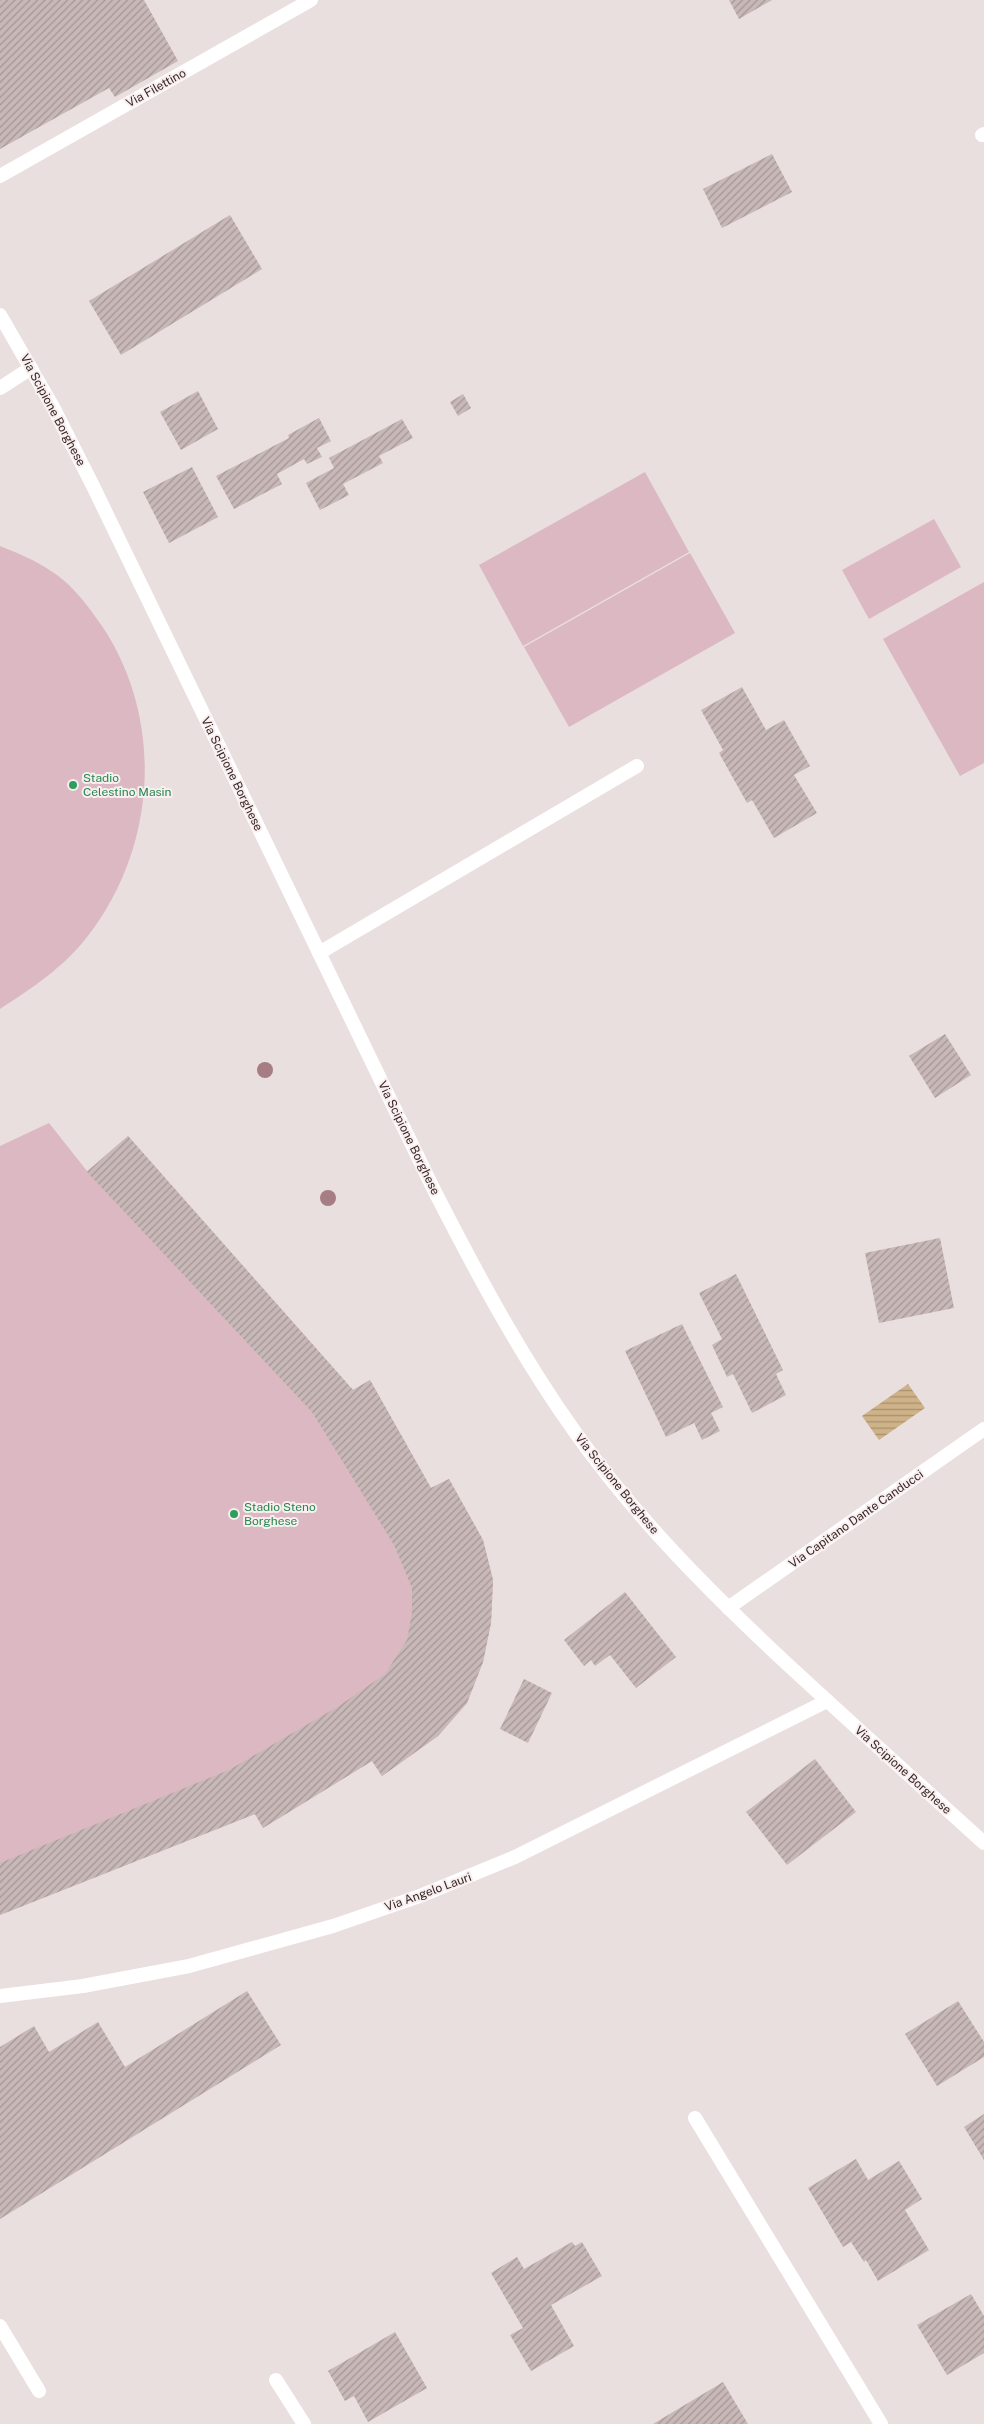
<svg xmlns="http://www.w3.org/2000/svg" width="984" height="2424" font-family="'Public Sans',sans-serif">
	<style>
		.green { fill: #dbb8c2 }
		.water { fill: url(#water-rules) }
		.building { fill: url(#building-hatch) }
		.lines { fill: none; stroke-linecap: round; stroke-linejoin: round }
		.service { stroke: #fff; stroke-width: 14 }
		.minor { stroke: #fff; stroke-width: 14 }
		.secondary { stroke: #fff; stroke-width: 14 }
		.tree { fill: #a67d83 }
		.leisure-dot { fill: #2e9e5b; stroke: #f7eff0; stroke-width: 2 }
		.labels { text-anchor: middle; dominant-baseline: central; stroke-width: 4; stroke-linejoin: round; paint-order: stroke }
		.street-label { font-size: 12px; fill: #392521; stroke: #f7eff0 }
		.leisure-label { font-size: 12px; fill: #27864d; stroke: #f7eff0; text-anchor: start }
	</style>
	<defs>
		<pattern id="water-rules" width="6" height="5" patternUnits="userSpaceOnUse" patternTransform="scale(1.25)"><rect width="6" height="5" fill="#ceb288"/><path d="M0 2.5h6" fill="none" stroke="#a8916f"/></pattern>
		<pattern id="building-hatch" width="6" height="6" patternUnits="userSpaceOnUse" patternTransform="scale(1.25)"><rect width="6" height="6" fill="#c8b9b8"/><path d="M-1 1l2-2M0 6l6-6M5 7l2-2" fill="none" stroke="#a39695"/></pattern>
	</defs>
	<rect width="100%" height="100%" fill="#eadfdf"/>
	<!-- green -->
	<g class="green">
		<path d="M645,472L689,552L523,646L479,565Z"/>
		<path d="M934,519L961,567L869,619L842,570Z"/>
		<path d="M0,546C17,553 35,560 51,571C71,583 89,607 102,626C165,720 157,848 87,937C63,968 32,988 0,1009Z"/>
		<path d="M690,553L735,633L569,727L524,647Z"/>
		<path d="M984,582V763L960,776L883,639Z"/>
		<path d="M49,1123L87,1171L128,1136L353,1390L370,1380L431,1488L449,1479L483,1540L493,1580L491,1623L483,1662L467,1703L438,1736L382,1776L372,1761L263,1828L255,1814L0,1915V1146Z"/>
	</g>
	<!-- water -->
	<path class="water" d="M908,1384L925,1408L879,1440L862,1416Z"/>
	<!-- building -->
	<g class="building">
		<path d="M0,0H144L178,61L115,97L109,88L0,149Z"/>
		<path d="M729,0H772L739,19Z"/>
		<path d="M772,154L792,192L722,228L703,189Z"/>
		<path d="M230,215L262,269L121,355L89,301Z"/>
		<path d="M198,391L218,429L181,450L160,412Z"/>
		<path d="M463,394L471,408L458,416L450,402Z"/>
		<path d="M319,418L331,441L317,448L322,457L307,464L304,459L277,474L282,484L234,509L216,476L289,438L288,435Z"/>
		<path d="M402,419L413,438L379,456L383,463L343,484L349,495L320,510L306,483L334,468L329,458Z"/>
		<path d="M192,467L218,517L169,543L143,492Z"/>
		<path d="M742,687L766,730L784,720L810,766L794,775L817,813L774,838L752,800L747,803L719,753L723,750L701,710Z"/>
		<path d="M945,1034L971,1075L935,1098L909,1056Z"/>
		<path d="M128,1136L353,1390L370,1380L431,1488L449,1479L483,1540L493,1580L491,1623L483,1662L467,1703L438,1736L382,1776L372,1761L263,1828L255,1814L0,1915V1863L229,1770L339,1706L385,1674L407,1640L412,1613V1588L394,1545L312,1412L87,1172Z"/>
		<path d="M940,1238L954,1308L879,1323L865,1253Z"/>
		<path d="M736,1274L783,1370L776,1374L786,1395L752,1413L733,1374L727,1377L712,1345L722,1339L699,1293Z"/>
		<path d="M682,1324L723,1407L711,1413L720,1431L702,1440L694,1423L666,1437L625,1351Z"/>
		<path d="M625,1592L676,1657L636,1688L610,1655L595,1666L591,1660L584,1666L564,1640Z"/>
		<path d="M524,1679L552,1693L528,1743L500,1729Z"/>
		<path d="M815,1759L856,1812L787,1865L746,1812Z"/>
		<path d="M247,1991L281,2045L0,2219V2047L34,2026L49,2052L98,2022L125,2067Z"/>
		<path d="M958,2001L984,2042V2057L937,2086L905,2034Z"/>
		<path d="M984,2114V2160L964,2127Z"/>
		<path d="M856,2159L868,2180L899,2161L922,2199L905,2210L929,2250L878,2281L866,2260L864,2262L851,2242L843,2247L808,2188Z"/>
		<path d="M572,2242L575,2246L582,2242L602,2276L551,2305L574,2346L531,2371L510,2335L523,2328L491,2273L517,2257L524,2269Z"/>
		<path d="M971,2294L984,2316V2353L947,2375L917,2325Z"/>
		<path d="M395,2332L427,2388L368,2422L354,2396L345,2401L328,2371Z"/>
		<path d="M723,2382L748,2424H653Z"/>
	</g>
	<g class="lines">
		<!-- service -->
		<path class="service" d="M319,953L637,766"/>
		<!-- minor -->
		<g class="minor">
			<path d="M982,135L984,134"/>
			<path d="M0,176L311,0"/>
			<path d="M0,388L31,368"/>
			<path d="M728,1608L984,1429"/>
			<path d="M0,1996L83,1986L189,1966L333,1926L420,1896L515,1857L827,1701"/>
			<path d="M695,2118L881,2424"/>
			<path d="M0,2326L39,2391"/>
			<path d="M276,2380L304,2424"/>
		</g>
		<!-- secondary -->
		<path class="secondary" d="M0,315L53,407L93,486L433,1188C476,1272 520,1355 575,1432C635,1517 709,1591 785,1662C851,1723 918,1783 984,1843"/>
	</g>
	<!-- trees -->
	<g class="tree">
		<circle cx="265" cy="1070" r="8"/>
		<circle cx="328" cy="1198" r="8"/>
	</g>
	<!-- markers -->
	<g class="leisure-dot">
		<circle cx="73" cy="785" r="5"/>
		<circle cx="234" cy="1514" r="5"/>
	</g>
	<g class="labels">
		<!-- street labels -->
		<g class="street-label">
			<text transform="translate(156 88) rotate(-29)">Via Filettino</text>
			<text transform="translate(53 410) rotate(62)">Via Scipione Borghese</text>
			<text transform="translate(232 774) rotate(64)">Via Scipione Borghese</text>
			<text transform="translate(409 1138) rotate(64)">Via Scipione Borghese</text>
			<text transform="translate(617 1484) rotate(51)">Via Scipione Borghese</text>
			<text transform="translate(856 1519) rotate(-35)">Via Capitano Dante Canducci</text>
			<text transform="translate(903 1770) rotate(42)">Via Scipione Borghese</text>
			<text transform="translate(428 1892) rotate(-20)">Via Angelo Lauri</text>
		</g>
		<!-- leisure labels -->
		<g class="leisure-label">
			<text x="83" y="778">Stadio<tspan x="83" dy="14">Celestino Masin</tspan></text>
			<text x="244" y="1507">Stadio Steno<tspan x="244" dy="14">Borghese</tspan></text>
		</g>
	</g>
</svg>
